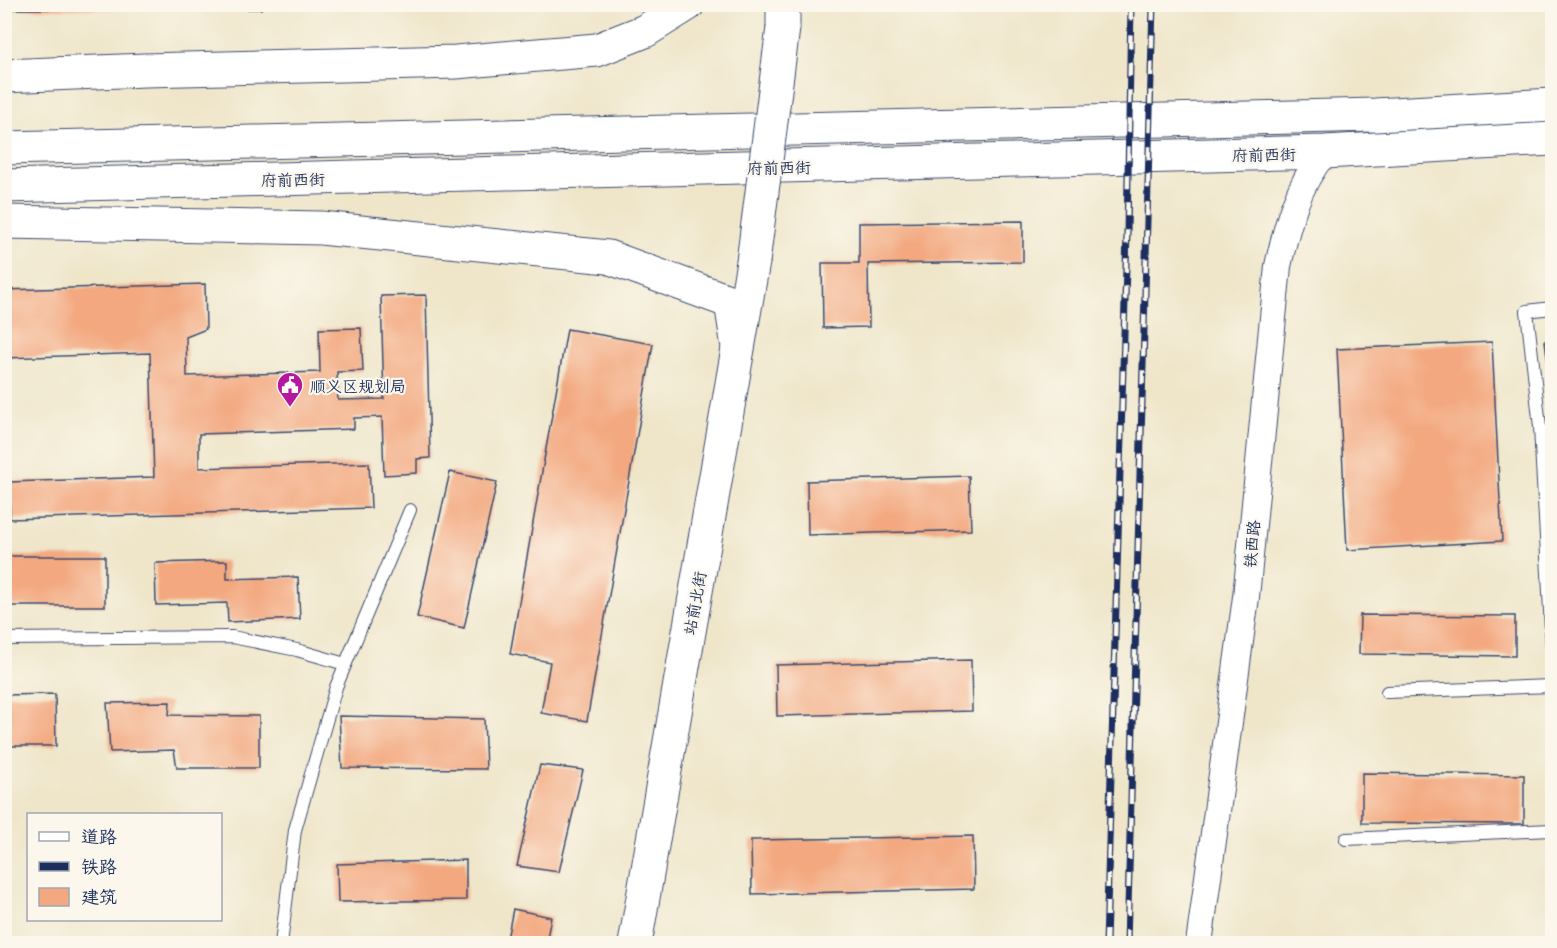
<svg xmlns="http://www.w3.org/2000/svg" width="1557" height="948" font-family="Mali,'LXGW WenKai TC',sans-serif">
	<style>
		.building { fill: #f3a87f }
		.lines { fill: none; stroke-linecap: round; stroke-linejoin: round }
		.service-casing { stroke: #3b4a6e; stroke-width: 14 }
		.minor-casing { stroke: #3b4a6e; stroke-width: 28 }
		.secondary-casing { stroke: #3b4a6e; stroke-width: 35 }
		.primary-casing { stroke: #3b4a6e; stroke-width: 35 }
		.service { stroke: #fff; stroke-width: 12 }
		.minor { stroke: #fff; stroke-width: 26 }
		.secondary { stroke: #fff; stroke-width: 33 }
		.primary { stroke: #fff; stroke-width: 33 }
		.rail-casing { stroke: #1b2f5e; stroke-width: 7 }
		.rail { stroke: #fbf7ec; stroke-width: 4.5; stroke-dasharray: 14; stroke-linecap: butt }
		.secondary-bridge-casing { stroke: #3b4a6e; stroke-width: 35; stroke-linecap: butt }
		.secondary-bridge { stroke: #fff; stroke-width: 33 }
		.labels { text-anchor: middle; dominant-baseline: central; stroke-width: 4.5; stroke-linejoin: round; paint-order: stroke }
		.street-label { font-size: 16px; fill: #1b2f5e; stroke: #fbf7ec }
		.poi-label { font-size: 16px; fill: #1b2f5e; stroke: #fbf7ec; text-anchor: start }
	</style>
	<rect width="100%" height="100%" fill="#fbf7ec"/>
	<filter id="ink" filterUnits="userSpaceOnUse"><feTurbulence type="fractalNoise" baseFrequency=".0167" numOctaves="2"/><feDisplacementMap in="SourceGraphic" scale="12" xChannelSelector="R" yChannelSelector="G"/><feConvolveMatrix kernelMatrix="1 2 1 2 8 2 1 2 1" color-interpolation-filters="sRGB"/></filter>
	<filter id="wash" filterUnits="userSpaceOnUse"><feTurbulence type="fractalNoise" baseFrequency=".008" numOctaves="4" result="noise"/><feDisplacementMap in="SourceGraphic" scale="24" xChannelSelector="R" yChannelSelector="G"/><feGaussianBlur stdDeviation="1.35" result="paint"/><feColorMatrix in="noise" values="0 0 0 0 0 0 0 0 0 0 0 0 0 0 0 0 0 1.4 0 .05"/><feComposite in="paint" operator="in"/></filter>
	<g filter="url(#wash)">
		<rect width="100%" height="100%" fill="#efe6ca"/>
		<g id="blocks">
			<!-- building -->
			<g class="building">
				<rect x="4" y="4" width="257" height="5"/>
				<path d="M1023,221V262L868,264L869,327L823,328L822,263H859V223Z"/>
				<path d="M205,284L206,329L186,337L187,376L320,372L319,329L361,328L363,371L337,372L338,400L384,399L381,296L426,295L430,458L417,459V473L384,475L382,417L354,418V429L199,434V468L369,463L371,508L10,519L9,482L154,477L150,353L4,358V290Z"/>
				<path d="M567,329L653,344L587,721L541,713L550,662L510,654Z"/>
				<path d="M1552,340V378L1550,379L1545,341Z"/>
				<path d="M1492,342L1502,541L1347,550L1337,349Z"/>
				<path d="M450,472L497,482L464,628L417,617Z"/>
				<path d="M969,476L971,530L808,535L807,481Z"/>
				<rect x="4" y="556" width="101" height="50"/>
				<path d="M227,561V579L298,577L300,619L228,622L227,603L156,605L155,563Z"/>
				<path d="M1360,615L1515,616V656L1359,654Z"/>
				<path d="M971,660L972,711L777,716L776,665Z"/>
				<path d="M55,694L56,746H4V695Z"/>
				<path d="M170,702L169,715L259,716V768H177L174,750L110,752L107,703Z"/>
				<path d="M339,716L484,719L486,769L342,768Z"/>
				<path d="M540,765L583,770L559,872L517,866Z"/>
				<path d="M1362,773L1524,775V824L1362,823Z"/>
				<path d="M973,836L974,889L752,894L751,840Z"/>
				<path d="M466,860V900L338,902L337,864Z"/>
				<path d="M513,909L551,917L546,944H506Z"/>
			</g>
		</g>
	</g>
	<g filter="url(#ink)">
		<use href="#blocks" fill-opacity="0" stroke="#3b4a6e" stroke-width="1.5"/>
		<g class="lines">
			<!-- service casing -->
			<g class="service-casing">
				<g id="service">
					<path d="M1552,308L1527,311L1540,427L1552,647"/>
					<path d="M4,639L232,637L297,650L345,664"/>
					<path d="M1387,692L1552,686"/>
					<path d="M1346,839L1552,830"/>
					<path d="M281,944L295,830L336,687L410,510"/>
				</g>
			</g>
			<!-- minor casing -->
			<g class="minor-casing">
				<path id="minor" d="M1199,944L1246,597L1278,266C1287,225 1297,185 1325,152"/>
			</g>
			<!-- secondary casing -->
			<g class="secondary-casing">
				<g id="secondary">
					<path d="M783,28V4"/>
					<path d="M4,76L145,70L456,62L597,50L645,31L688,4"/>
					<path d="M4,222L321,228L608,257L731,302L738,347"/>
					<path d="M635,944L753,262"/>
				</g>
			</g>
			<!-- primary casing -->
			<g class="primary-casing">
				<g id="primary">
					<path d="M4,148L1375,115L1552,105"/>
					<path d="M4,186L1325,152L1552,139"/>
				</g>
			</g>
			<!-- service -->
			<use href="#service" class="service"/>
			<!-- minor -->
			<use href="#minor" class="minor"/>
			<!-- secondary -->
			<use href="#secondary" class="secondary"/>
			<!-- primary -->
			<use href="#primary" class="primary"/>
			<!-- rail casing -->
			<g class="rail-casing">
				<g id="rail">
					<path d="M1106,944L1127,233L1131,4"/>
					<path d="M1127,944L1153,4"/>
				</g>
			</g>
			<!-- rail -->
			<use href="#rail" class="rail"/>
			<!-- secondary-bridge casing -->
			<g class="secondary-bridge-casing">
				<path id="secondary-bridge" d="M753,262L783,28"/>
			</g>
			<!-- secondary-bridge -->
			<use href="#secondary-bridge" class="secondary-bridge"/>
		</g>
	</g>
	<!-- icons -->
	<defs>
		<g id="civic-pin" transform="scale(1.35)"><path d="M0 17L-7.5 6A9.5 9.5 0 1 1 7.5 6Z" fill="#b5179e" stroke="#fbf7ec"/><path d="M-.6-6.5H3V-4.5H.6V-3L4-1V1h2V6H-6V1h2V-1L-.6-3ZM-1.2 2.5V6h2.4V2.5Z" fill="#fff"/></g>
	</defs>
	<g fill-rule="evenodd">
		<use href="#civic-pin" x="290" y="385"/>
	</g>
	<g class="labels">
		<!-- street labels -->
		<g class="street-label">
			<text transform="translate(1264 154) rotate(-1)">府前西街</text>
			<text transform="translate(779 167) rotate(-1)">府前西街</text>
			<text transform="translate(293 179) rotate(-1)">府前西街</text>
			<text transform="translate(1251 544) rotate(-85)">铁西路</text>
			<text transform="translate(694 603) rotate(-80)">站前北街</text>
		</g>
		<!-- poi labels -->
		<g class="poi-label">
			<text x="310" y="385">顺义区规划局</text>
		</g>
	</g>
	<!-- margin -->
	<rect width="1557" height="948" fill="none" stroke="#fbf7ec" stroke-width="24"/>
	<!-- legend -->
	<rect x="27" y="813" width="195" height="108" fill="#fbf7ec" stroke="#a1a7b3" stroke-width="1.5"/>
	<rect x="39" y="832" width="30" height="9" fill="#ffffff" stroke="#a1a7b3" stroke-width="1.5"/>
	<text x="81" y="843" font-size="18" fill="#1b2f5e">道路</text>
	<rect x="39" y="862" width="30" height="9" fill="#1b2f5e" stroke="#a1a7b3" stroke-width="1.5"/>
	<text x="81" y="873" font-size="18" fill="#1b2f5e">铁路</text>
	<rect x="39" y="888" width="30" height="18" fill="#f3a87f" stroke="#a1a7b3" stroke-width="1.5"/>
	<text x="81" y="903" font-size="18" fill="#1b2f5e">建筑</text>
</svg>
